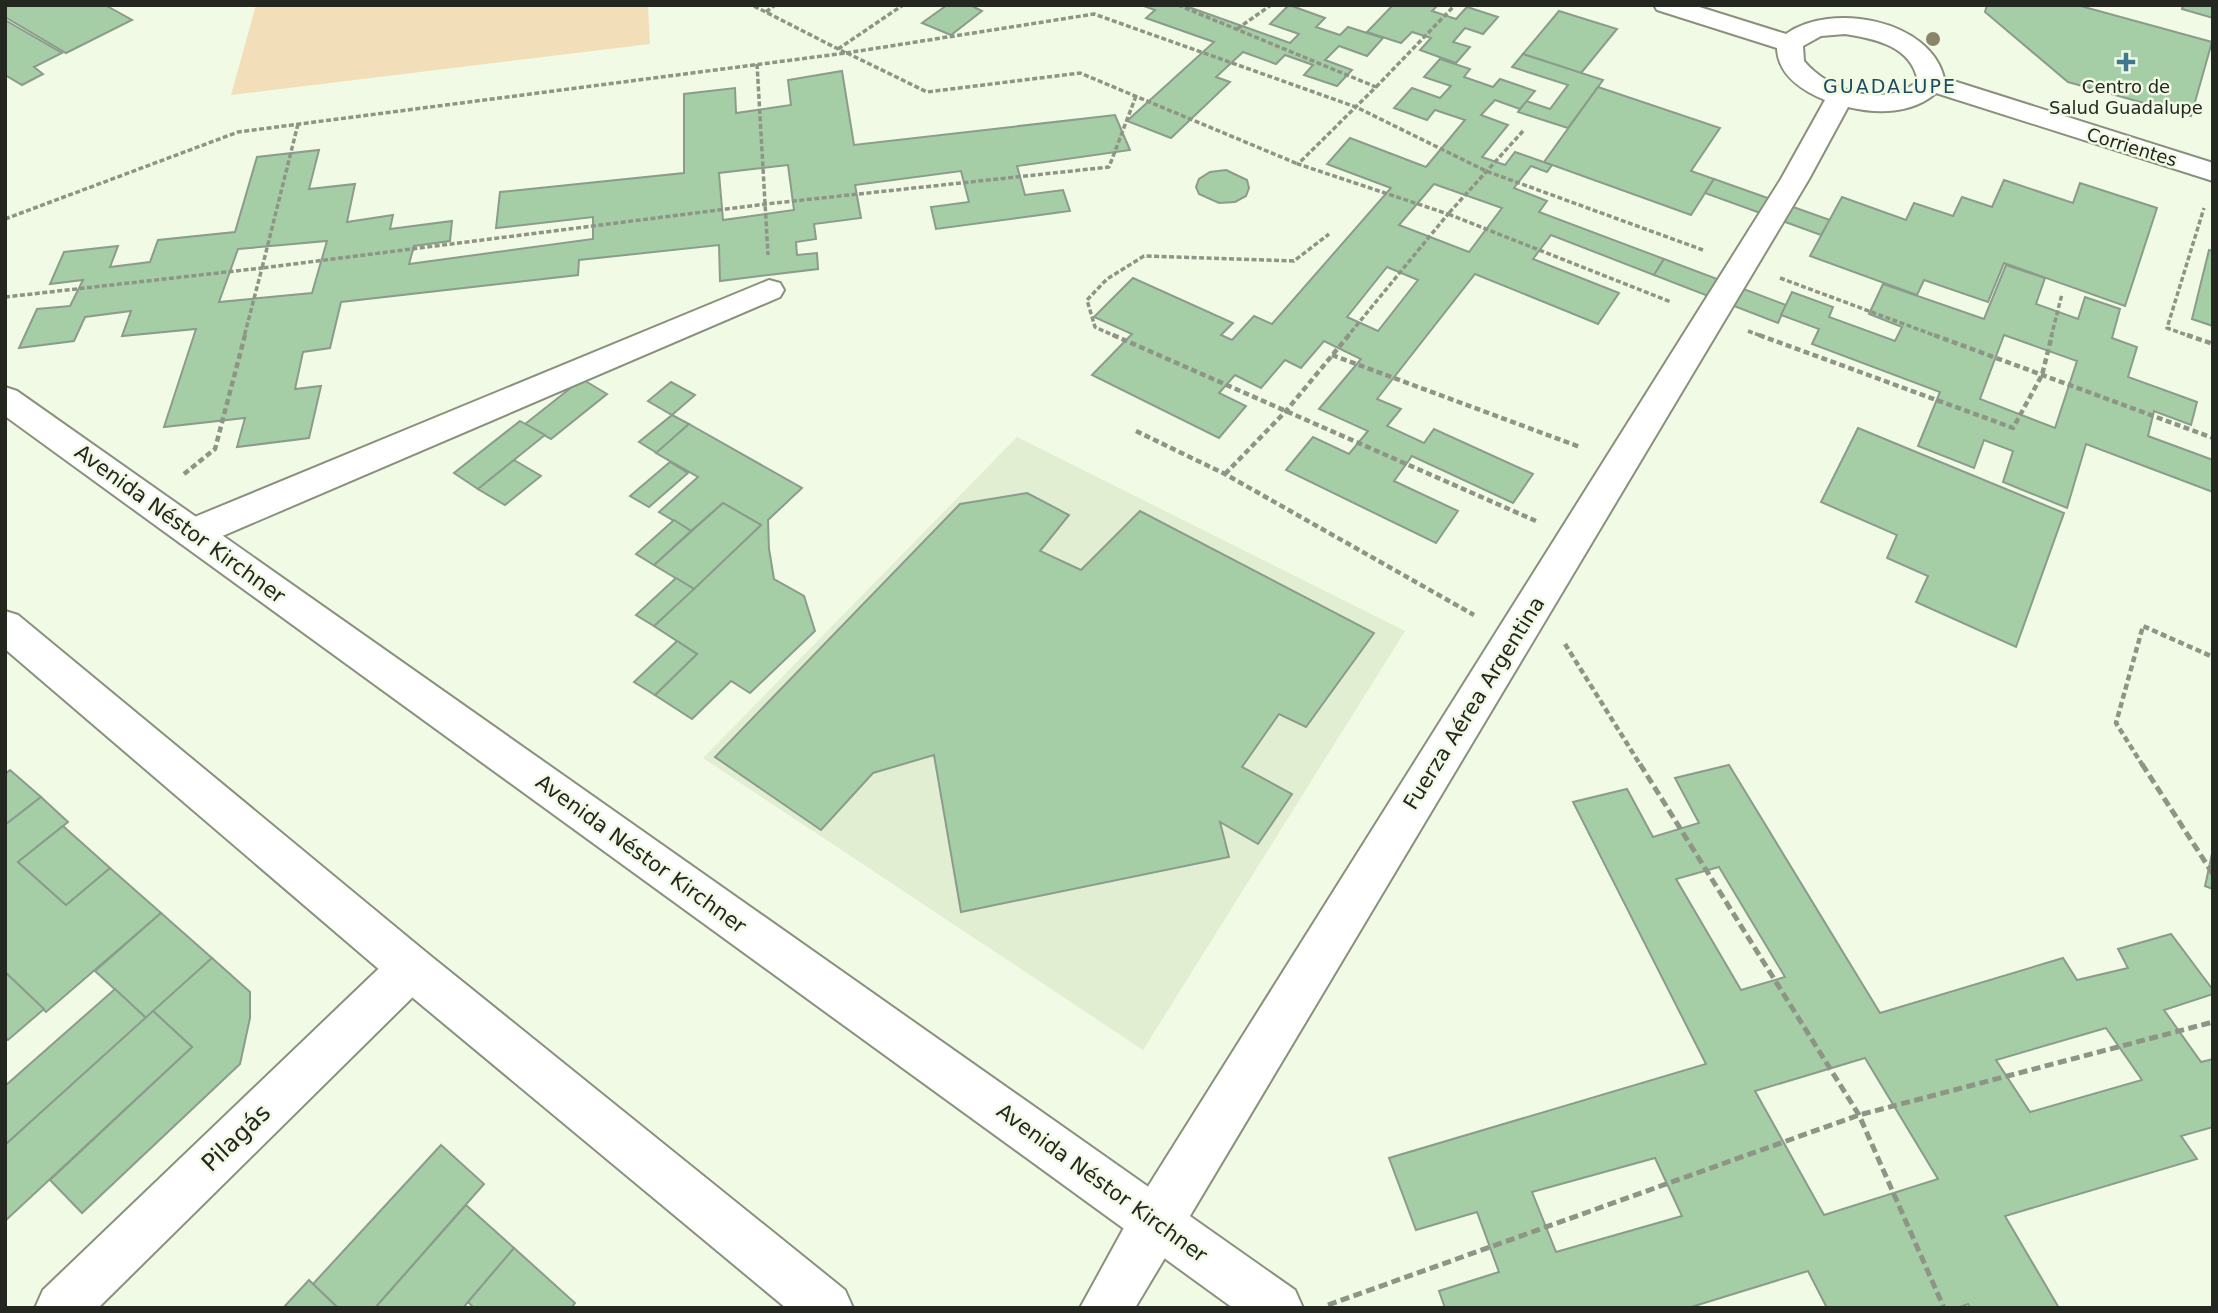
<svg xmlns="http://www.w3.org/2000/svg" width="2218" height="1313" font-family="'DejaVu Sans',sans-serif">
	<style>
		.built { fill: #e2eed2 }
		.green { fill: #f2dfba }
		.building { fill: #a5cea7; stroke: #8b9c8c; stroke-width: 2; fill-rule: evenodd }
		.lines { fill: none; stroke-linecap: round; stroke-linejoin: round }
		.minor-casing { stroke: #89917d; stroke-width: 4 }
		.secondary-casing { stroke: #89917d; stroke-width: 4 }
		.path-far2 { stroke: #8f9586; stroke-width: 3.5; stroke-dasharray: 5 2.5; stroke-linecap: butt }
		.path-far1 { stroke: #8f9586; stroke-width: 4.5; stroke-dasharray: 6 3.5; stroke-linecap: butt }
		.path { stroke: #8f9586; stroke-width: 5; stroke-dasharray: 9 4.5; stroke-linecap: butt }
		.minor { fill: #fff; fill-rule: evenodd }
		.secondary { fill: #fff; fill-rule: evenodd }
		.tree { fill: #8b8567 }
		.poi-dot { fill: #3e7891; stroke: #f1fae4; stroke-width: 2.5 }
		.labels { text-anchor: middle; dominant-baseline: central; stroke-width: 5; stroke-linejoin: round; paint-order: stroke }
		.far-poi-label { font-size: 18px; fill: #242720; stroke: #f1fae4 }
		.far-street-label { font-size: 18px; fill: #242720; stroke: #f1fae4 }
		.far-neighbourhood-label { font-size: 19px; letter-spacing: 2px; fill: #1d4c60; stroke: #f1fae4 }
		.street-label { font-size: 21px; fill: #242720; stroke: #f1fae4 }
		.near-street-label { font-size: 24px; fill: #242720; stroke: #f1fae4 }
	</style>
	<rect width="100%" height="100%" fill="#f1fae4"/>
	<!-- built -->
	<path class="built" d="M1017,437L1405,631L1143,1050L703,758Z"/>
	<!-- green -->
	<path class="green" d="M256,5H648L650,44L231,95Z"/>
	<!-- building -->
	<g class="building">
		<path d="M5,5H105L132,20L66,53L5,17Z"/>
		<path d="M947,5H970L982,11L951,35L922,23Z"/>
		<path d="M1141,5H1183L1290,43L1299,34L1270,24L1289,5L1325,18L1316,27L1340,35L1348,27L1383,38L1367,56L1339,46L1325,60L1352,70L1337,86L1304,75L1313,65L1285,55L1276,64L1243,52L1216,77L1230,82L1171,138L1127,121L1214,42L1146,18L1155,10Z"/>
		<path d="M1393,5H1438L1432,11L1456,19L1467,7L1498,17L1483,34L1465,28L1453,42L1470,47L1456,63L1420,50L1431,38L1412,32L1401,43L1367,32Z"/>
		<path d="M1987,5H2077L2212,42L2191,116L2068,82L1985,12Z"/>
		<path d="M2183,5H2213V18L2182,9Z"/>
		<path d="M1559,11L1617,29L1581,73L1523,54Z"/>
		<path d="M5,20L62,53L34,67L43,74L22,85L5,75Z"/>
		<path d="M1523,54L1603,80L1568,128L1518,112L1526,101L1550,109L1568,85L1512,67Z"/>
		<path d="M1440,59L1470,69L1464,77L1493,87L1500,79L1535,91L1520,109L1495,100L1481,115L1508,125L1482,157L1505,165L1515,152L1552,165L1547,172L1531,166L1514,188L1547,201L1539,212L1664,259L1654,275L1551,235L1533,259L1619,293L1598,324L1475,274L1377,399L1401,409L1387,426L1424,443L1434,429L1533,474L1513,503L1412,456L1394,481L1458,511L1436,543L1286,470L1313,437L1349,454L1368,431L1319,409L1361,359L1324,341L1301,368L1285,360L1261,388L1235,375L1219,393L1246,406L1219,438L1092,375L1132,334L1094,317L1133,278L1233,323L1221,335L1232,340L1254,316L1272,324L1391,188L1327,164L1350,138L1426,167L1465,120L1435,110L1427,120L1394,108L1412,88L1440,98L1451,86L1424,77ZM1434,184L1502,208L1469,252L1399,225ZM1387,267L1418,280L1378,331L1347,317Z"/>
		<path d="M842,71L854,145L1115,115L1130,150L1017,166L1025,195L1063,190L1070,211L936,229L931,207L969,202L961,171L855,185L861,218L814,224L816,239L796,242L797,255L817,253L818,269L720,281L719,245L579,260L578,275L341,302L330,348L303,352L295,389L321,386L309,438L237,447L245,418L164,427L196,329L122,336L131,311L85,317L74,341L19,348L37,309L70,306L83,280L50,284L64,252L118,246L110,267L150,262L158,240L235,232L257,157L319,150L309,189L355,184L347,222L393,215L390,229L452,221L450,241L414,246L409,264L593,239V217L496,228L500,192L684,173V94L735,88L736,113L791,105L788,80ZM788,165L794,210L723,220L719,173ZM327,241L312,293L219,302L238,249Z"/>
		<path d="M1598,87L1720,128L1691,171L1714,179L1691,215L1544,162Z"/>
		<path d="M1226,170L1247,180L1249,188L1246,196L1235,202L1219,203L1199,194L1196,187L1199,179L1210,172Z"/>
		<path d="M1714,179L1830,220L1821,235L1705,193Z"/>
		<path d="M2004,180L2073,203L2080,183L2157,208L2125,306L2004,263L1988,302L1924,280L1917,295L1810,256L1842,197L1906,220L1914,203L1953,216L1962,197L1992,207Z"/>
		<path d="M2209,250L2213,251V326L2192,319Z"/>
		<path d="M1664,259L1786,305L1778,323L1654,275Z"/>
		<path d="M2006,265L2045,278L2036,304L2078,319L2085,297L2120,309L2112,338L2137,347L2128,377L2197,402L2191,425L2154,411L2148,436L2213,460V492L2086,444L2067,508L2003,482L2013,451L1984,440L1974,468L1918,446L1940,392L1812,344L1819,329L1781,315L1792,292L1833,307L1829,317L1895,341L1902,327L1869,314L1883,284L1984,319ZM2004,335L2077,361L2055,428L1980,399Z"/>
		<path d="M582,379L607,394L551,439L525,424Z"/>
		<path d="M671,382L695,395L672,415L648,401Z"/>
		<path d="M672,415L689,424L657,453L639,442Z"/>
		<path d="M520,421L545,435L478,489L454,473Z"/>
		<path d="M689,424L802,488L768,520L769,549L774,579L804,596L815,631L750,693L731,681L692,719L655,695L697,654L654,626L761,525L723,503L691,531L659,512L698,477L656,453Z"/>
		<path d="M1858,428L2064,513L2016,647L1916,602L1928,576L1887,558L1897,535L1821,502Z"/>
		<path d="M514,460L541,476L505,505L478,489Z"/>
		<path d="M670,462L688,473L649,507L630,496Z"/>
		<path d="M1027,493L1069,515L1040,551L1081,570L1140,511L1374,633L1306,727L1279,714L1242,767L1292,794L1258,844L1220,822L1229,857L961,912L934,755L873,773L821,830L715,757L960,504Z"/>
		<path d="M723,503L761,525L694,589L654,565Z"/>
		<path d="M674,520L691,531L654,565L636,554Z"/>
		<path d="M676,578L694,589L654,626L636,615Z"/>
		<path d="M677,641L697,654L655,695L634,682Z"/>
		<path d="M1729,765L1880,1013L2063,958L2077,980L2128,968L2118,949L2171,934L2213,990V994L2164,1010L2201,1062L2213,1059V1127L2181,1136L2197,1159L2005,1216L2059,1308H1970L1968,1304L1957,1308H1827L1808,1271L1688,1308H1445L1439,1291L1499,1272L1477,1212L1416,1230L1389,1158L1706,1064L1573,802L1627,789L1653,837L1699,823L1675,778ZM1719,867L1785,977L1741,990L1676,879ZM2106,1028L2142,1080L2030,1112L1996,1060ZM1865,1058L1938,1179L1824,1215L1755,1091ZM1655,1158L1682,1216L1556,1252L1532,1192Z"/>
		<path d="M10,770L41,797L5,825V774Z"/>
		<path d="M41,797L68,822L18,862L66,905L110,868L161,913L46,1012L5,972V825Z"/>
		<path d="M63,826L110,868L66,905L18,862Z"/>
		<path d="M2213,849V889L2205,886Z"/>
		<path d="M161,913L212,958L146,1018L95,971Z"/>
		<path d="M212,958L250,992V1018L240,1064L82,1213L50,1180L192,1047L153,1011Z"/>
		<path d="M5,972L44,1009L8,1040L5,1037Z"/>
		<path d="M115,989L146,1018L5,1145V1086Z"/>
		<path d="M153,1011L192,1047L5,1221V1145Z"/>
		<path d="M441,1145L484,1184L375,1308H338L313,1284Z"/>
		<path d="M466,1205L514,1248L463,1308H375Z"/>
		<path d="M514,1248L575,1303L571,1308H474L468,1302Z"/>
		<path d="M309,1280L313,1284L338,1308H283Z"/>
	</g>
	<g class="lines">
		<!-- minor casing -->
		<g class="minor-casing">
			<g id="minor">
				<path d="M1654,5H1693L1786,34C1830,2 1930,19 1944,78L2213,163V181L1936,93C1912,114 1877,114 1848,107L1809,179L1135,1308H1080L1137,1204L1781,179L1825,100C1801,90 1778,75 1777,48L1657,10ZM1845,34C1876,39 1911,46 1918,81C1884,109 1830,92 1804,61L1803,46L1821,36Z"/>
				<path d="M769,280L780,283L784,290L780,297L206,543L193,547L180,543L175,533L180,523Z"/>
				<path d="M411,946L427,953L433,968L427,983L98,1308H35L43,1290L395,953Z"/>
			</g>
		</g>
		<!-- secondary casing -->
		<g class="secondary-casing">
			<g id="secondary">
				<path d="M5,387L17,391L1295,1290L1303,1308H1233L5,416Z"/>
				<path d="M5,611L18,615L427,953L845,1290L853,1308H786L395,983L5,649Z"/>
			</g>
		</g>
		<!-- path-far2 -->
		<g class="path-far2">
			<path d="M1178,5L1376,87L1298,164L1448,214L1347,337"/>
			<path d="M766,12L775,5"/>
			<path d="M1237,29L1271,5"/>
			<path d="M838,49L903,5"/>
			<path d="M846,53L1094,14L1356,107L1486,171L1703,250"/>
			<path d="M847,53L927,92L1080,73L1298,164"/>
			<path d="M757,64L768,255"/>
			<path d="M1376,87L1455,5"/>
			<path d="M298,124L262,268L766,204L1109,167L1136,96"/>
			<path d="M1523,131L1448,214L1671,302"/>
			<path d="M5,219L238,132L846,53L752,5"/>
			<path d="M1780,278L1939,337"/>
			<path d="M5,297L262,268L244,337"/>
			<path d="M1748,331L1764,337"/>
			<path d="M1117,337L1095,327L1087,300L1107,279L1144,256L1294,261L1329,234"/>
			<path d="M2051,337L2062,294"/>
			<path d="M2192,337L2167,328L2204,208"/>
		</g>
		<!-- path-far1 -->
		<g class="path-far1">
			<path d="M1113,335L1536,521"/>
			<path d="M1759,335L2013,428L2042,375L2052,335"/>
			<path d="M1934,335L2213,438"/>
			<path d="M2187,335L2213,344"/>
			<path d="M1332,355L1580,447"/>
			<path d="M1136,431L1225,474L1474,615"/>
			<path d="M184,474L215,449L245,335"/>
			<path d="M1225,474L1286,411L1349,335"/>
			<path d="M1565,644L1641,766"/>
			<path d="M2143,766L2116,723L2143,626L2213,657"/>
		</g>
		<!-- path -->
		<g class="path">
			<path d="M1640,764L1859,1115L1944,1308"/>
			<path d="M2142,764L2213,874"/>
			<path d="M1328,1305L1859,1115L2213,1022"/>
		</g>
		<!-- minor -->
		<use href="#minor" class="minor"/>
		<!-- secondary -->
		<use href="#secondary" class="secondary"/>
	</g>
	<!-- trees -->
	<circle class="tree" cx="1933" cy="39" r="7"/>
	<!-- markers -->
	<path class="poi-dot" d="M2122.5 51.5h7v7h7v7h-7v7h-7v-7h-7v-7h7z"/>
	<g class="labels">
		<!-- far-poi labels -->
		<g class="far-poi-label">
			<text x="2126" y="86">Centro de<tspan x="2126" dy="21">Salud Guadalupe</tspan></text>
		</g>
		<!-- far-street labels -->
		<g class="far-street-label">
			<text transform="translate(2132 147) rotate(17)">Corrientes</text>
		</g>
		<!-- far-neighbourhood labels -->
		<g class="far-neighbourhood-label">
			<text x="1890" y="86">GUADALUPE</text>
		</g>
		<!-- street labels -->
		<g class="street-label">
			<text transform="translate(180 524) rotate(36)">Avenida Néstor Kirchner</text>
			<text transform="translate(1474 703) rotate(-58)">Fuerza Aérea Argentina</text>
			<text transform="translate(641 854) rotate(36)">Avenida Néstor Kirchner</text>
			<text transform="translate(1102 1183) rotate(36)">Avenida Néstor Kirchner</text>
		</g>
		<!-- near-street labels -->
		<g class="near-street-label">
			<text transform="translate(236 1138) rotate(-44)">Pilagás</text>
		</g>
	</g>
	<!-- border -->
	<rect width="2218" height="1313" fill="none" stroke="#242720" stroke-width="14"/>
</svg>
